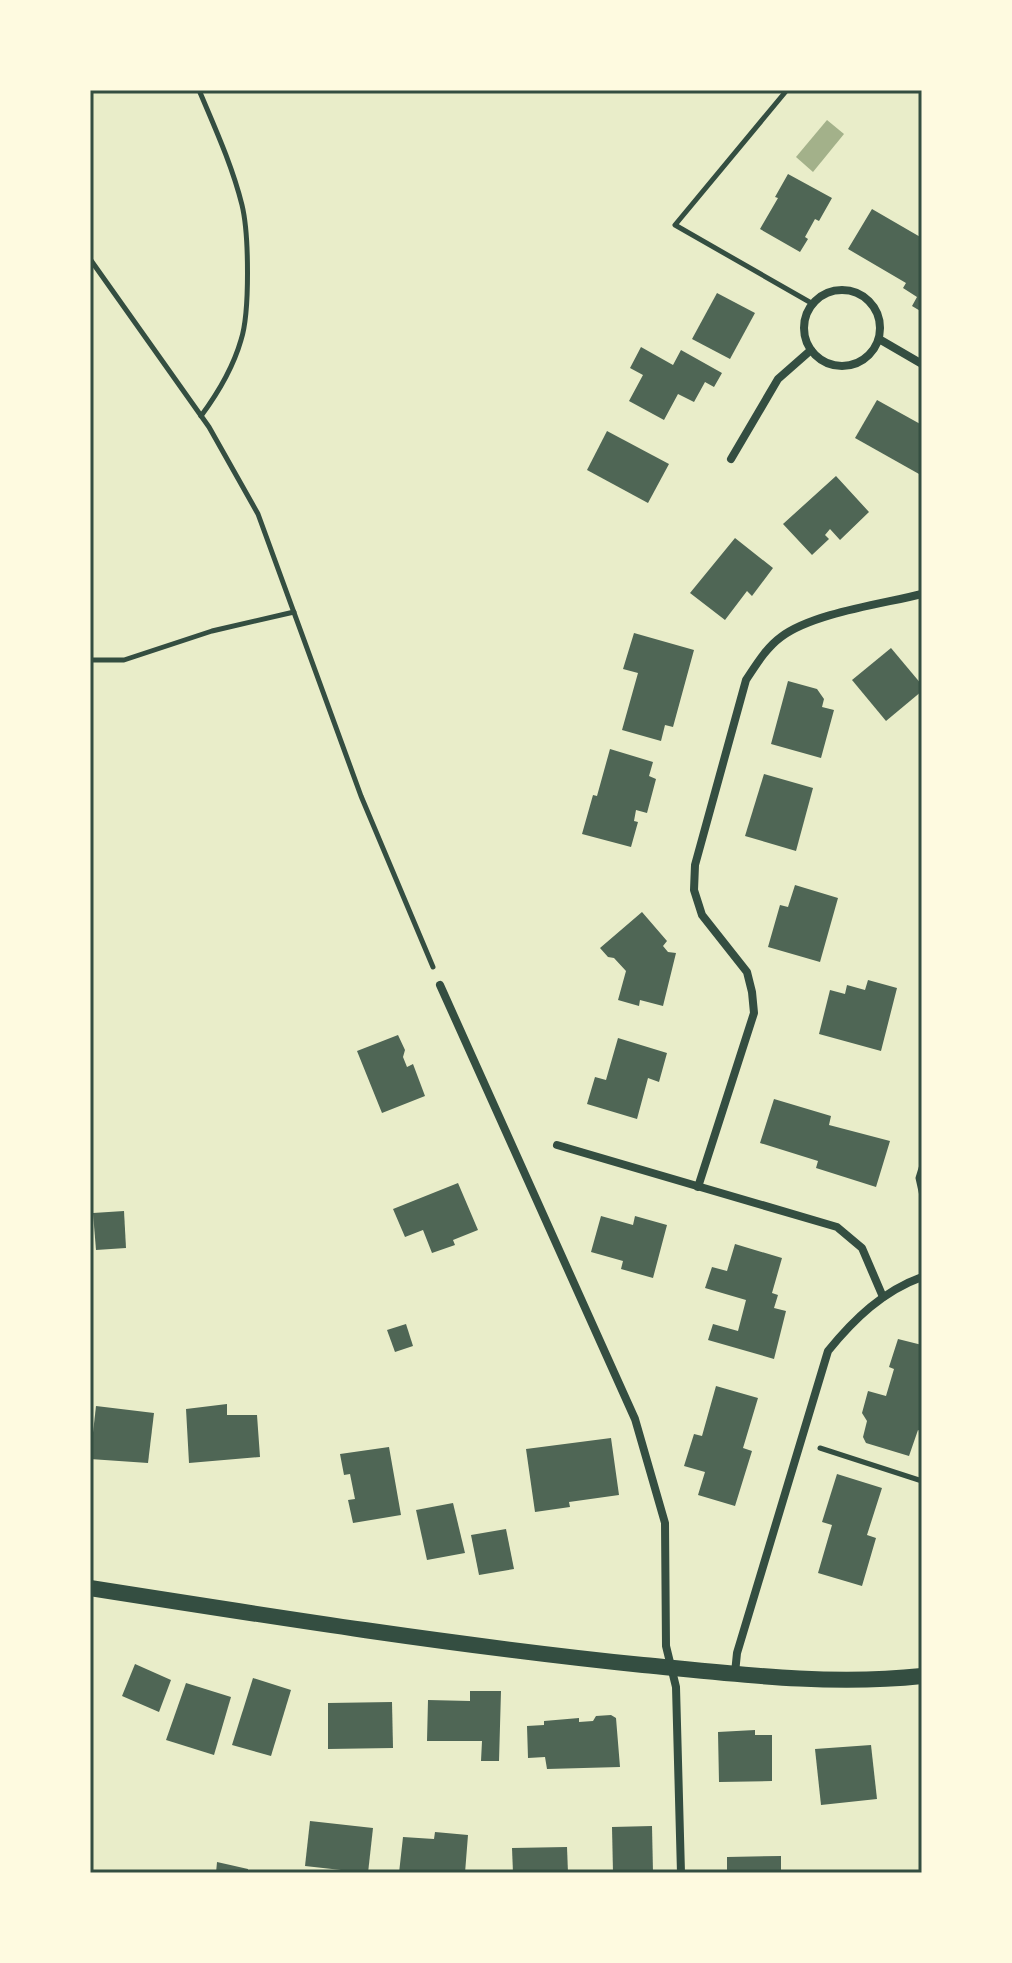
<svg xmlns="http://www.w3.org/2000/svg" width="1012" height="1963" font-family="'Space Grotesk',sans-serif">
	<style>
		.water { fill: #a3b18a }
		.building { fill: #4f6655 }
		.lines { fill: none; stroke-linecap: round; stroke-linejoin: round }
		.path { stroke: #344e41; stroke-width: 5 }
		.minor { stroke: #344e41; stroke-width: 8 }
		.secondary { stroke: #344e41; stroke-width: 16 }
		.neatline { fill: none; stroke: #344e41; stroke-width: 3 }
	</style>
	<rect width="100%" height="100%" fill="#e9edc9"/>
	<!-- water -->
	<path class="water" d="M827,120L844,134L813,172L796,157Z"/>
	<!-- building -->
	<g class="building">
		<path d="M788,174L832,198L819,221L815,219L805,237L808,239L800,252L760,229L778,198L775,197Z"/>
		<path d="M872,209L922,238V312L912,306L917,297L903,288L906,283L848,249Z"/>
		<path d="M717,293L755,313L730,359L692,339Z"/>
		<path d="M641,347L673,365L681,350L722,373L714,387L705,382L694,402L678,394L664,420L629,401L643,375L630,368Z"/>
		<path d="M877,400L922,425V468L919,474L855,438Z"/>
		<path d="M607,431L669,464L648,503L587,470Z"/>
		<path d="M836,476L869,512L840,540L830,529L825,535L829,539L812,555L783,524Z"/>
		<path d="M735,538L773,568L752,596L747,591L725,620L690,593Z"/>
		<path d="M634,633L694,650L673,727L665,725L661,741L622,730L638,673L623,669Z"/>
		<path d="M891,648L922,685V691L886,721L852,680Z"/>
		<path d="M788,681L817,689L824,699L822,707L834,710L821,758L771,744Z"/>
		<path d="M610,749L653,762L649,776L656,779L647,813L636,810L634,821L638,822L631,847L582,834L593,795L597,796Z"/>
		<path d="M764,774L813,788L796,851L745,836Z"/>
		<path d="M795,885L838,898L820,962L768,947L780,905L788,907Z"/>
		<path d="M642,912L667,941L663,946L668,952L676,953L663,1006L640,1000L639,1006L618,1000L626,971L614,958L608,957L600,948Z"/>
		<path d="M868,980L897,988L881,1051L819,1034L830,990L845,994L847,985L865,990Z"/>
		<path d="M398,1035L405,1050L403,1057L407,1067L413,1064L425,1096L382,1113L357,1051Z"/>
		<path d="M618,1038L667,1053L659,1082L648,1078L637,1119L587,1104L595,1077L606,1080Z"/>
		<path d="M774,1099L831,1116L829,1125L890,1141L876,1187L816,1168L818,1161L760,1143Z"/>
		<path d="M458,1183L478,1230L453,1240L455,1245L432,1253L423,1230L405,1237L393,1209Z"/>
		<path d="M124,1211L126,1248L96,1250L93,1213Z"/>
		<path d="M601,1216L633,1225L635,1216L667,1225L653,1278L621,1269L623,1261L591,1252Z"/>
		<path d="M735,1244L782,1258L772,1293L778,1295L774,1308L786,1311L774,1359L708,1340L713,1324L738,1331L746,1300L705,1288L712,1267L727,1271Z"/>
		<path d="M406,1324L413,1346L395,1352L387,1330Z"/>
		<path d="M898,1339L922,1345V1432L918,1430L909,1456L866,1443L863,1437L867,1421L862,1413L868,1391L886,1396L894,1369L889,1367Z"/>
		<path d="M716,1386L758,1398L743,1448L752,1451L735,1506L698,1495L705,1472L684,1466L694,1434L702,1436Z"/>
		<path d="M227,1404V1415H257L260,1457L189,1463L186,1409Z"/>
		<path d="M96,1406L154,1413L148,1463L90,1459Z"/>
		<path d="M611,1438L619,1495L569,1502L570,1507L535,1512L526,1449Z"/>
		<path d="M389,1447L401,1515L353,1523L348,1500L355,1499L350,1474L344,1475L340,1454Z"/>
		<path d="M837,1474L882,1488L867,1535L876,1538L862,1586L818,1573L832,1525L822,1522Z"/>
		<path d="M453,1503L465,1553L427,1560L416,1510Z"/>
		<path d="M506,1529L514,1569L479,1575L471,1535Z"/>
		<path d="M135,1664L171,1680L159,1712L122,1696Z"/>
		<path d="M253,1678L291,1690L271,1756L232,1745Z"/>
		<path d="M186,1683L231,1697L214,1755L166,1740Z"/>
		<path d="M470,1691H501L499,1761H481L482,1741H427L428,1700L470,1701Z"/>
		<path d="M392,1702L393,1748L328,1749V1703Z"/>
		<path d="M611,1715L616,1718L620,1767L547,1769L545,1757L528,1758L527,1726L544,1725V1721L579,1718V1722L593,1721L596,1716Z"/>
		<path d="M755,1730V1735H772V1781L719,1782L718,1732Z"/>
		<path d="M871,1745L877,1799L821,1805L815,1749Z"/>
		<path d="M310,1821L373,1828L368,1873L305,1866Z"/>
		<path d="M652,1826L653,1873H613L612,1827Z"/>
		<path d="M435,1832L468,1835L465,1873H399L403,1837L434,1839Z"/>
		<path d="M567,1847L568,1873H513L512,1848Z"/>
		<path d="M781,1856V1873H727V1857Z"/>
		<path d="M217,1862L248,1869V1873H216Z"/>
	</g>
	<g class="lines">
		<!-- path -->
		<g class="path">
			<path d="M199,90C215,128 232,165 242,205C249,234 250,312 241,340C233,368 218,393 201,416"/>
			<path d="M787,90L675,225L813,304"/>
			<path d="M90,259L209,427L258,514L361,796L433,967"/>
			<path d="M90,660H124L212,631L294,612"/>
			<path d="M922,1165L918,1178L922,1196"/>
			<path d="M820,1448L922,1481"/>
		</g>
		<!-- minor -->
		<g class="minor">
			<circle cx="842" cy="328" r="38"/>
			<path d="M879,339L922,364"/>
			<path d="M731,459L778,379L811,350"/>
			<path d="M440,985L635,1419L665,1523L666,1646L676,1687L681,1873"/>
			<path d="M557,1145L837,1227L862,1248L883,1297"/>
			<path d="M698,1187L754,1013L752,992L747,972L702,915L694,890L695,865L746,680C756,665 766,648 781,637C813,613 882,604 922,594"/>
			<path d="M735,1673L737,1653L828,1351C854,1319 883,1291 922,1277"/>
		</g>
		<!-- secondary -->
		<path class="secondary" d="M90,1588C274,1617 458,1646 643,1665C736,1674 829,1686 922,1676"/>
	</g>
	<!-- border -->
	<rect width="1012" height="1963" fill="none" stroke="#fefae0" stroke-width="184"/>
	<rect x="92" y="92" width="828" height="1779" class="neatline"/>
</svg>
